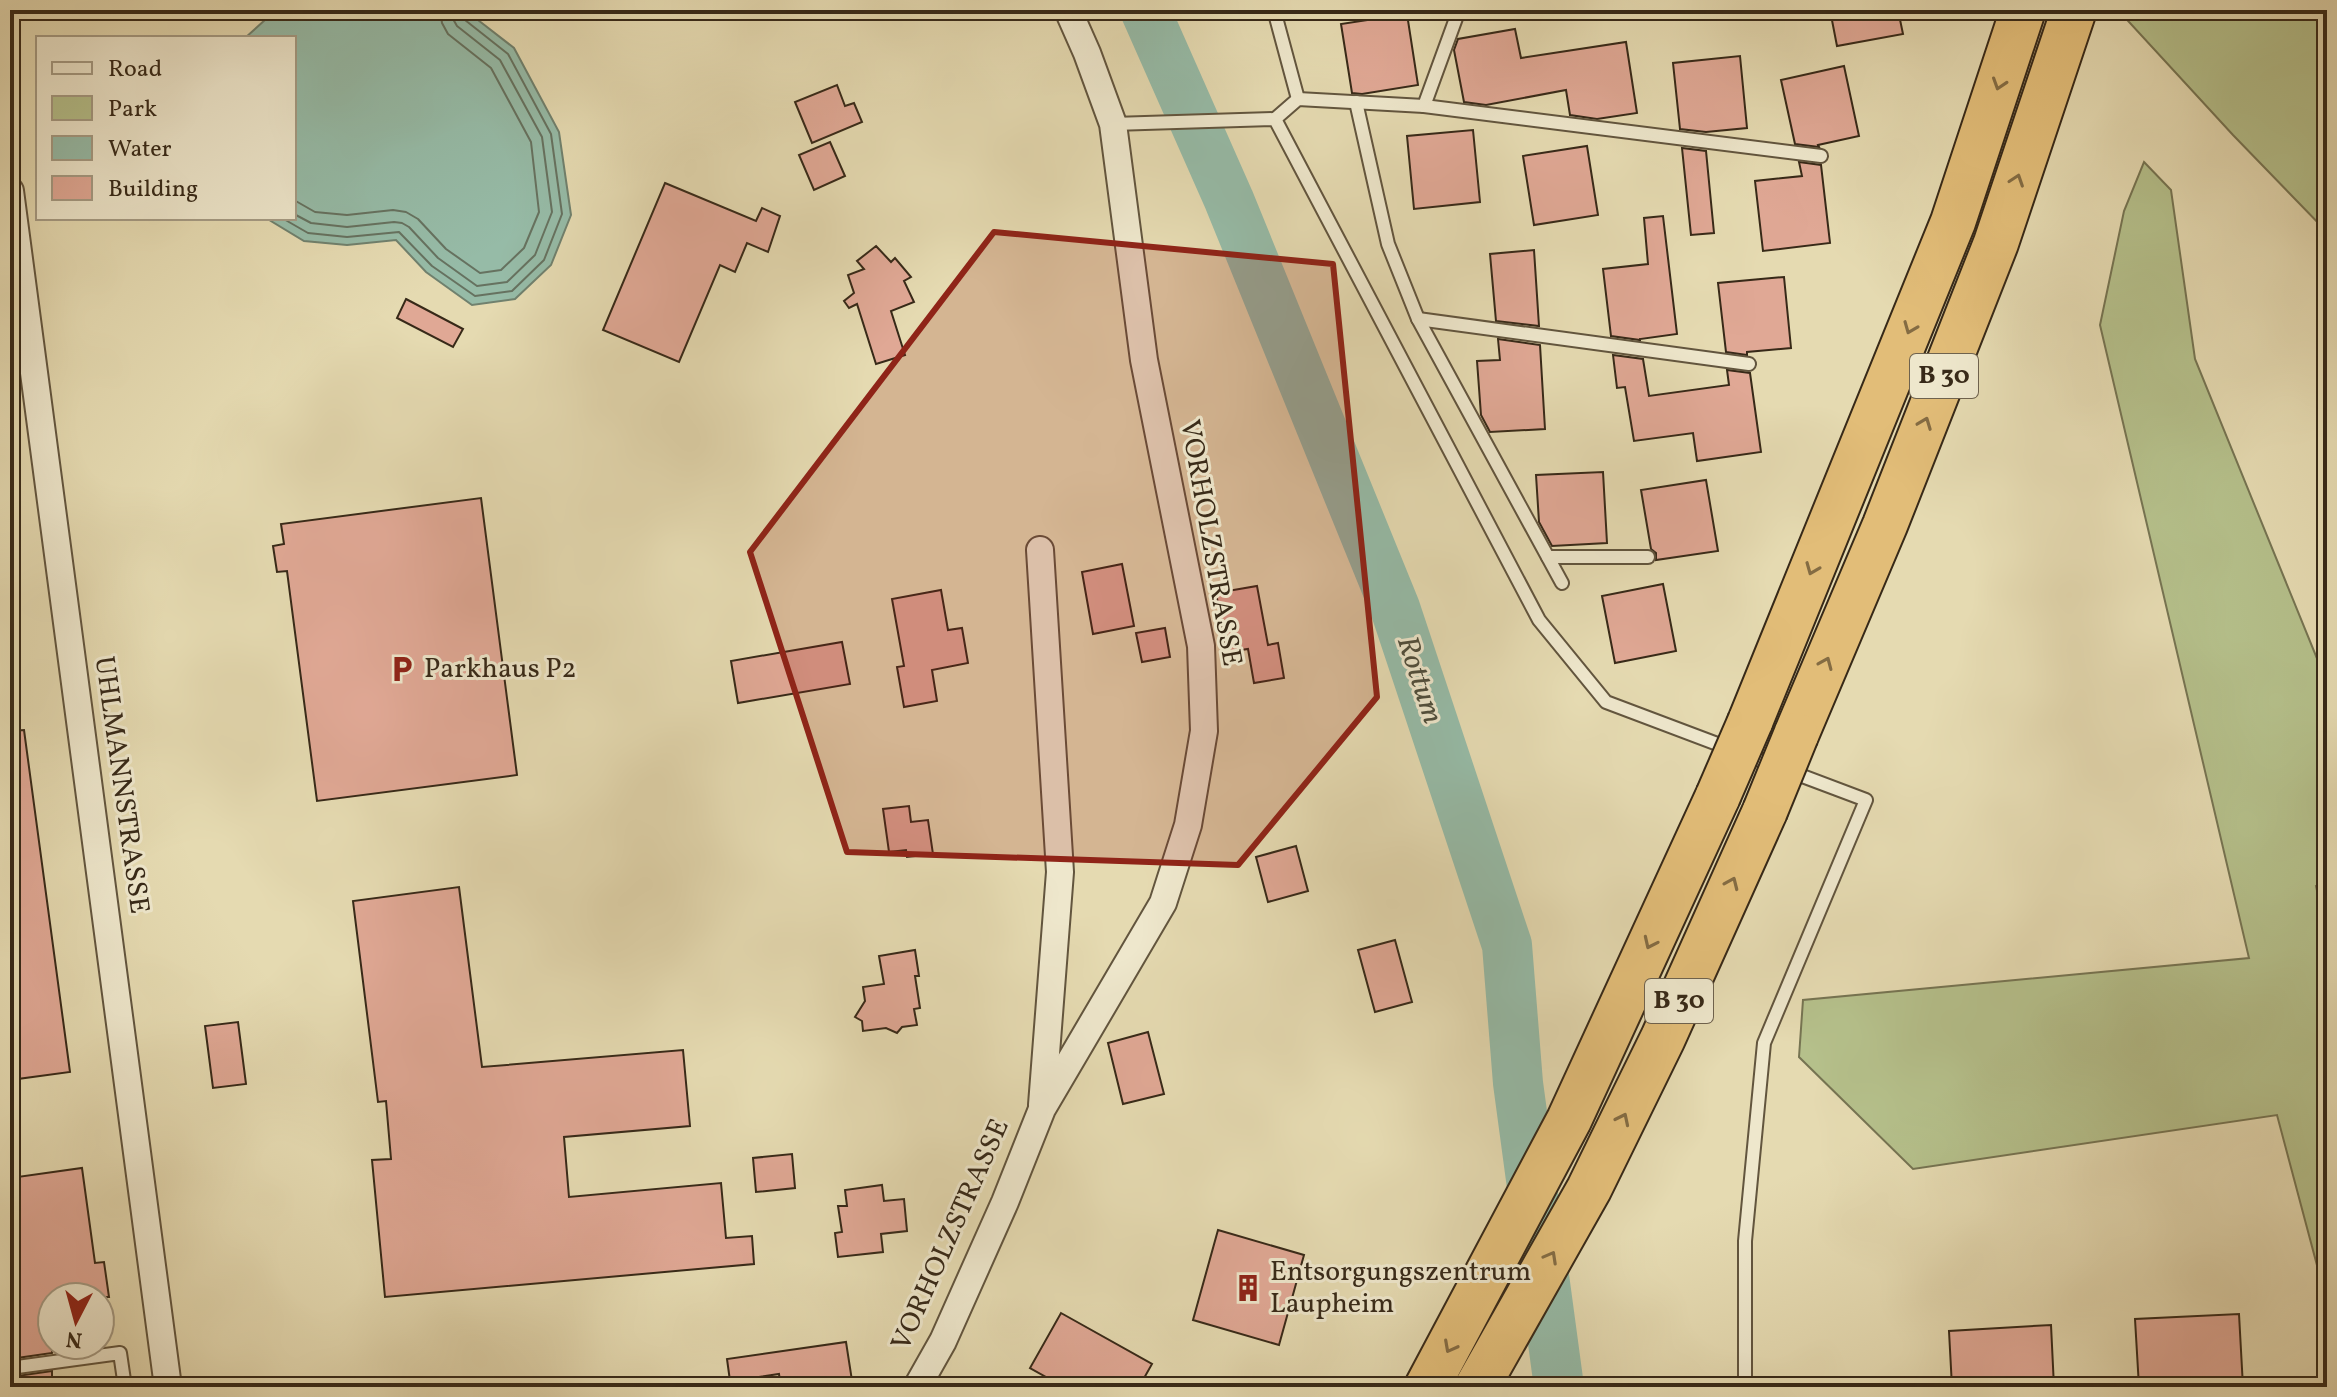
<svg xmlns="http://www.w3.org/2000/svg" width="2337" height="1397" font-family="Vollkorn,serif">
	<style>
		.green { fill: #b5c08b; stroke: #767452; stroke-width: 2 }
		.water { fill: #96bba7; stroke: #70816e; stroke-width: 2 }
		.lines { fill: none; stroke-linecap: round; stroke-linejoin: round }
		.shore { stroke: #667260; stroke-width: 2 }
		.river { stroke: #96bba7; stroke-width: 50 }
		.building { fill: #e0a895; stroke: #372918; stroke-width: 2 }
		.lane-casing { stroke: #62553e; stroke-width: 16 }
		.street-casing { stroke: #62553e; stroke-width: 30 }
		.highway-casing { stroke: #372918; stroke-width: 48 }
		.lane { stroke: #eee7cc; stroke-width: 12 }
		.street { stroke: #eee7cc; stroke-width: 26 }
		.highway { stroke: #e2bd78; stroke-width: 44 }
		.highway-bridge-casing { stroke: #372918; stroke-width: 48; stroke-linecap: butt }
		.highway-bridge { stroke: #e2bd78; stroke-width: 44 }
		.oneway { stroke: #846c43 }
		.marked { fill: #8f2418; fill-opacity: 0.2; stroke: #8f2418; stroke-width: 6; stroke-linejoin: round }
		.labels { text-anchor: middle; dominant-baseline: central; stroke-width: 6; stroke-linejoin: round; paint-order: stroke }
		.shield { fill: #eee7cc; stroke: #6e624e; stroke-width: 2 }
		.shield-label { font-size: 26px; font-weight: bold; fill: #372918 }
		.street-label { font-size: 28px; fill: #372918; stroke: #eee7cc }
		.poi-label { font-size: 28px; fill: #372918; stroke: #eee7cc; text-anchor: start }
		.water-label { font-size: 30px; font-style: italic; fill: #4f4e3c; stroke: #eee7cc }
	</style>
	<rect width="100%" height="100%" fill="#e5dab1"/>
	<filter id="stains"><feTurbulence type="fractalNoise" baseFrequency=".0025" numOctaves="4"/><feColorMatrix values="0 0 0 0 .2 0 0 0 0 .09 0 0 0 0 .02 0 0 0 .5 -.17"/></filter>
	<radialGradient id="worn" r=".72"><stop offset=".6" stop-color="#630" stop-opacity="0"/><stop offset="1" stop-color="#630" stop-opacity=".3"/></radialGradient>
	<!-- green -->
	<g class="green">
		<path d="M2118,10H2327V232L2233,135Z"/>
		<path d="M2144,162L2171,190L2195,359L2327,683V883L2316,886L2327,938V1267L2318,1269L2277,1115L1913,1169L1799,1057L1803,1000L2249,958L2100,325L2124,211Z"/>
	</g>
	<!-- water -->
	<path class="water" d="M276,10H462L469,13L514,48L559,132L571,215L551,265L515,299L472,305L426,272L396,240L347,245L304,241L266,218H294V38H245Z"/>
	<g class="lines">
		<!-- shore -->
		<g class="shore">
			<path d="M294,200L315,212L347,215L393,210L406,212L418,219L446,249L480,273L501,270L524,248L539,212L531,142L491,68L448,34L442,23L440,10"/>
			<path d="M294,214L311,223L347,227L394,222L402,223L409,227L438,258L477,286L507,282L535,255L552,212L542,137L500,60L457,26L453,19L452,10"/>
			<path d="M282,218L308,233L347,237L399,232L432,266L475,296L512,291L544,260L562,214L551,134L508,54L465,20L462,10"/>
		</g>
		<!-- river -->
		<path class="river" d="M1145,10L1229,200L1395,608L1507,945L1518,1083L1559,1387"/>
	</g>
	<!-- building -->
	<g class="building">
		<path d="M1830,10H1898L1903,34L1837,46Z"/>
		<path d="M1407,14L1418,85L1362,94L1352,93L1341,24Z"/>
		<path d="M1515,29L1521,58L1626,42L1637,113L1597,119L1570,115L1566,90L1486,105L1464,102L1454,50L1458,39Z"/>
		<path d="M1740,56L1747,128L1706,132L1680,129L1673,63Z"/>
		<path d="M1844,66L1859,136L1818,145L1819,147L1795,144L1781,80Z"/>
		<path d="M837,85L845,106L854,103L862,122L812,143L795,102Z"/>
		<path d="M1473,130L1480,202L1414,209L1407,136Z"/>
		<path d="M830,142L845,176L814,190L799,155Z"/>
		<path d="M1587,146L1598,215L1534,225L1523,156Z"/>
		<path d="M1682,148L1706,151L1714,233L1691,235Z"/>
		<path d="M1799,162L1821,165L1830,243L1763,251L1755,181L1802,176Z"/>
		<path d="M665,183L756,221L762,208L780,216L768,252L747,243L735,272L720,265L679,362L603,330Z"/>
		<path d="M1663,216L1677,334L1640,339V340L1611,336L1603,269L1648,264L1644,218Z"/>
		<path d="M876,246L891,262L895,258L911,277L904,281L914,302L891,311L905,355L876,364L857,304L849,308L844,301L854,293L848,275L864,269L857,261Z"/>
		<path d="M1534,250L1539,326L1496,321L1490,254Z"/>
		<path d="M1784,277L1791,348L1747,352V355L1726,352L1718,283Z"/>
		<path d="M406,299L463,329L453,347L397,318Z"/>
		<path d="M1498,339L1540,345L1545,429L1490,432L1481,415L1477,361L1500,360Z"/>
		<path d="M1613,355L1643,359L1649,396L1729,385L1727,370L1750,373L1761,452L1697,461L1693,433L1634,441L1625,387L1617,388Z"/>
		<path d="M1603,472L1607,543L1552,546L1539,522L1536,475Z"/>
		<path d="M1706,480L1718,551L1656,560V553L1651,549L1641,490Z"/>
		<path d="M481,498L517,775L317,801L287,571L277,572L273,546L284,544L281,524Z"/>
		<path d="M1122,564L1134,626L1093,634L1082,572Z"/>
		<path d="M1663,584L1676,651L1615,663L1602,596Z"/>
		<path d="M1257,586L1268,645L1278,643L1284,678L1254,683L1248,649L1227,652L1216,593Z"/>
		<path d="M941,590L948,630L962,628L968,663L932,670L937,701L904,707L897,667L904,666L892,599Z"/>
		<path d="M1165,628L1170,657L1142,662L1136,633Z"/>
		<path d="M842,642L850,684L738,703L731,661Z"/>
		<path d="M24,730L70,1072L10,1080V731Z"/>
		<path d="M909,806L911,822L928,820L933,854L907,857L906,850L889,852L883,809Z"/>
		<path d="M1296,846L1308,891L1268,902L1256,857Z"/>
		<path d="M459,887L482,1067L683,1050L690,1126L564,1137L569,1197L721,1183L726,1238L752,1236L754,1264L385,1297L372,1160L391,1159L386,1101L378,1102L353,901Z"/>
		<path d="M1395,940L1412,1002L1375,1012L1358,950Z"/>
		<path d="M915,950L919,976H915L920,1008L914,1009L917,1025L902,1027L897,1033L886,1028L863,1031L862,1021L855,1017L865,1001L863,987L884,984L879,956Z"/>
		<path d="M238,1022L246,1084L213,1088L205,1026Z"/>
		<path d="M1148,1032L1164,1094L1123,1104L1108,1043Z"/>
		<path d="M792,1154L795,1188L756,1192L753,1158Z"/>
		<path d="M82,1168L95,1263L104,1262L109,1297H52V1353L10,1359V1178Z"/>
		<path d="M882,1185L884,1201L904,1199L907,1231L881,1234L883,1252L838,1257L835,1233L842,1232L838,1206H847L845,1190Z"/>
		<path d="M1218,1230L1304,1255L1279,1345L1193,1320Z"/>
		<path d="M1061,1313L1152,1364L1139,1387H1064L1030,1368Z"/>
		<path d="M2239,1314L2243,1387H2139L2135,1319Z"/>
		<path d="M2051,1325L2054,1387H1952L1949,1331Z"/>
		<path d="M846,1342L853,1387H781L779,1374L730,1381L727,1359Z"/>
		<path d="M52,1371V1387H10V1377Z"/>
	</g>
	<g class="lines">
		<!-- lane casing -->
		<g class="lane-casing">
			<g id="lane">
				<path d="M1274,10L1298,99"/>
				<path d="M1356,102L1388,244L1418,319L1562,583"/>
				<path d="M1424,106L1459,10"/>
				<path d="M1275,119L1298,99L1424,106L1821,156"/>
				<path d="M1113,124L1275,119L1539,620L1606,702L1866,800L1764,1043L1745,1241V1387"/>
				<path d="M1418,319L1749,364"/>
				<path d="M1548,557H1648"/>
				<path d="M10,1368L120,1353L125,1387"/>
			</g>
		</g>
		<!-- street casing -->
		<g class="street-casing">
			<g id="street">
				<path d="M10,191L168,1387"/>
				<path d="M1040,550L1060,872L1042,1105"/>
				<path d="M917,1387L943,1341L1005,1202L1042,1109L1163,903L1188,825L1204,731L1201,646L1144,360L1113,124L1087,53L1068,10"/>
			</g>
		</g>
		<!-- highway casing -->
		<g class="highway-casing">
			<g id="highway">
				<path d="M1750,722L1953,222L2023,10"/>
				<path d="M1796,735L1885,525L1996,243L2074,10"/>
				<path d="M1427,1387L1569,1120L1718,796"/>
				<path d="M1477,1387L1589,1189L1663,1038L1765,811"/>
			</g>
		</g>
		<!-- lane -->
		<use href="#lane" class="lane"/>
		<!-- street -->
		<use href="#street" class="street"/>
		<!-- highway -->
		<use href="#highway" class="highway"/>
		<!-- highway-bridge casing -->
		<g class="highway-bridge-casing">
			<g id="highway-bridge">
				<path d="M1718,796L1750,722"/>
				<path d="M1765,811L1796,735"/>
			</g>
		</g>
		<!-- highway-bridge -->
		<use href="#highway-bridge" class="highway-bridge"/>
	</g>
	<!-- one-way arrows -->
	<defs><path id="oneway-chevron" d="M-2-3.5L2.5 0L-2 3.5" fill="none" stroke-width="1.6" stroke-linecap="round" stroke-linejoin="round" transform="scale(2)"/></defs>
	<g class="oneway">
		<use href="#oneway-chevron" transform="translate(1999 84) rotate(108)"/>
		<use href="#oneway-chevron" transform="translate(2017 180) rotate(-71)"/>
		<use href="#oneway-chevron" transform="translate(1910 328) rotate(112)"/>
		<use href="#oneway-chevron" transform="translate(1925 423) rotate(-69)"/>
		<use href="#oneway-chevron" transform="translate(1812 569) rotate(112)"/>
		<use href="#oneway-chevron" transform="translate(1826 663) rotate(-67)"/>
		<use href="#oneway-chevron" transform="translate(1732 883) rotate(-66)"/>
		<use href="#oneway-chevron" transform="translate(1650 943) rotate(115)"/>
		<use href="#oneway-chevron" transform="translate(1623 1119) rotate(-64)"/>
		<use href="#oneway-chevron" transform="translate(1551 1257) rotate(-61)"/>
		<use href="#oneway-chevron" transform="translate(1450 1347) rotate(118)"/>
	</g>
	<!-- marked area -->
	<path class="marked" d="M994,232L1333,264L1377,697L1238,865L847,852L750,552Z"/>
	<!-- icons -->
	<defs>
		<g id="parking-bare" transform="scale(2.16)"><path d="M-3.5-5.5H1a3.5 3.5 0 0 1 0 7H-1V5.5H-3.5ZM-1-3.4V-.6H.8a1.4 1.4 0 0 0 0-2.8Z" fill="#8f2418" stroke="#eee7cc" stroke-width="2.5" paint-order="stroke"/></g>
		<g id="building-bare" transform="scale(2.16)"><path d="M-4-6H4V6H1V3H-1V6H-4ZM-2.5-4.3h1.7v1.8h-1.7ZM.8-4.3h1.7v1.8H.8ZM-2.5-1h1.7V.8h-1.7ZM.8-1h1.7V.8H.8Z" fill="#8f2418" stroke="#eee7cc" stroke-width="2.5" paint-order="stroke"/></g>
	</defs>
	<g fill-rule="evenodd">
		<use href="#parking-bare" x="402" y="669"/>
		<use href="#building-bare" x="1248" y="1288"/>
	</g>
	<g class="labels">
		<!-- shield labels -->
		<g class="shield">
			<rect x="1910" y="354" width="68" height="44" rx="6"/>
			<rect x="1645" y="979" width="68" height="44" rx="6"/>
		</g>
		<g class="shield-label">
			<text x="1944" y="376">B 30</text>
			<text x="1679" y="1001">B 30</text>
		</g>
		<!-- street labels -->
		<g class="street-label">
			<text transform="translate(1210 543) rotate(80)">VORHOLZSTRASSE</text>
			<text transform="translate(121 785) rotate(82)">UHLMANNSTRASSE</text>
			<text transform="translate(951 1235) rotate(-66)">VORHOLZSTRASSE</text>
		</g>
		<!-- poi labels -->
		<g class="poi-label">
			<text x="424" y="669">Parkhaus P2</text>
			<text x="1270" y="1272">Entsorgungszentrum<tspan x="1270" dy="32">Laupheim</tspan></text>
		</g>
		<!-- water labels -->
		<g class="water-label">
			<text transform="translate(1419 680) rotate(72)">Rottum</text>
		</g>
	</g>
	<!-- margin -->
	<rect width="2337" height="1397" fill="none" stroke="#e5dab1" stroke-width="40"/>
	<rect x="12" y="12" width="2313" height="1373" fill="none" stroke="#372918" stroke-width="4"/>
	<rect x="20" y="20" width="2297" height="1357" fill="none" stroke="#372918" stroke-width="2"/>
	<!-- legend -->
	<rect x="36" y="36" width="260" height="184" fill="#eee7cc" stroke="#a59b84" stroke-width="2"/>
	<rect x="52" y="62" width="40" height="12" fill="#eee7cc" stroke="#a59b84" stroke-width="2"/>
	<text x="108" y="76" font-size="24" fill="#372918">Road</text>
	<rect x="52" y="96" width="40" height="24" fill="#b5c08b" stroke="#a59b84" stroke-width="2"/>
	<text x="108" y="116" font-size="24" fill="#372918">Park</text>
	<rect x="52" y="136" width="40" height="24" fill="#96bba7" stroke="#a59b84" stroke-width="2"/>
	<text x="108" y="156" font-size="24" fill="#372918">Water</text>
	<rect x="52" y="176" width="40" height="24" fill="#e0a895" stroke="#a59b84" stroke-width="2"/>
	<text x="108" y="196" font-size="24" fill="#372918">Building</text>
	<!-- north arrow -->
	<g transform="translate(76 1321) rotate(186)"><circle r="38" fill="#eee7cc" stroke="#a59b84" stroke-width="2"/>
	<path d="M0-6L14 30L0 20L-14 30Z" fill="#8f2418"/>
	<text y="-12" font-size="22" font-weight="bold" text-anchor="middle" fill="#372918">N</text>
	</g>
	<rect width="100%" height="100%" filter="url(#stains)"/>
	<rect width="100%" height="100%" fill="url(#worn)"/>
</svg>
